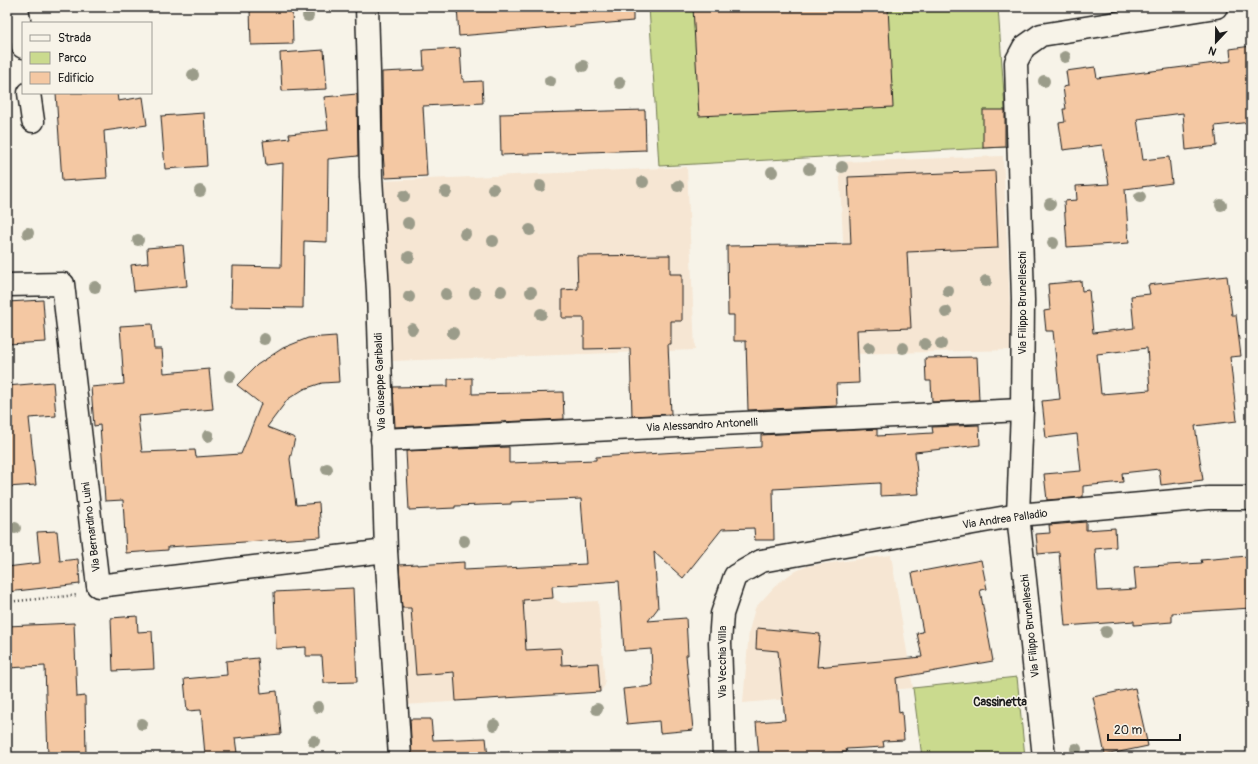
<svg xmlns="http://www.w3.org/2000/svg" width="1258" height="764" font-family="Pangolin,sans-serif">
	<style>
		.built { fill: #f6e6d3 }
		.green { fill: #cada8e; stroke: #737b55 }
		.building { fill: #f4c8a3; stroke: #1c1c1c; fill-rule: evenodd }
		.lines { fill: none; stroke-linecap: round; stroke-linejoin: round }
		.minor-casing { stroke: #1c1c1c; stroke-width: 25 }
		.path { stroke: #1c1c1c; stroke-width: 2.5; stroke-dasharray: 1 3; stroke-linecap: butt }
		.minor { stroke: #f7f3e8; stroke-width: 22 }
		.tree { fill: #9b9c8a }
		.labels { text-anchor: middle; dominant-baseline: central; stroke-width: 3; stroke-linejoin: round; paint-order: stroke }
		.street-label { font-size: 11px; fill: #1c1c1c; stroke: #f7f3e8 }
		.neighbourhood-label { font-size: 12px; font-weight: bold; fill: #1c1c1c; stroke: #f7f3e8 }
	</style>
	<rect width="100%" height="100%" fill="#f7f3e8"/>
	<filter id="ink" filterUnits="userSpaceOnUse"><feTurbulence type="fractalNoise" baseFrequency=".025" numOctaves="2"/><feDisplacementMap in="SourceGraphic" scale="8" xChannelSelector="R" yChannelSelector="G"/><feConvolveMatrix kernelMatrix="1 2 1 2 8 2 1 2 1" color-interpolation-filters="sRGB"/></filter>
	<g filter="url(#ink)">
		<!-- built -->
		<g class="built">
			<path d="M1003,156L1012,350L849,354L839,162Z"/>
			<path d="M687,167L695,350L392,361L384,181Z"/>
			<path d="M891,555L913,688L743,703L749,631L755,608L777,584L792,573L807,566Z"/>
			<path d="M553,598L562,603L598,601L605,685L600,692L405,705L398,609Z"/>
		</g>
		<!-- green -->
		<g class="green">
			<path d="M649,7H998L1005,110V147L659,166Z"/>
			<path d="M1017,677L1025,757H922L913,688Z"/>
		</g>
		<!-- building -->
		<g class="building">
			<path d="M250,7H292L293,44L251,45Z"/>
			<path d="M457,7H633V21L459,36Z"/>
			<path d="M693,7H888L893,107L699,116Z"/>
			<path d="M1251,46V122L1215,126L1217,146L1186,150L1183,113L1137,119L1143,160L1169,157L1172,183L1125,189L1129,243L1067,247L1064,201L1077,200L1076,186L1109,184L1102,145L1063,150L1059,123L1065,122L1063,109H1066L1063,87L1068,86L1066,71L1095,67L1097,78L1231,61L1230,49Z"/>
			<path d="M460,48L462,79H464V82L482,81L483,103L423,106L427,176L385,178L383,153L382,72L424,70L423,50Z"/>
			<path d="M324,50L327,89L282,91L280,53Z"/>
			<path d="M56,93H117L118,101L143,97L147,125L104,131L107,178L62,181Z"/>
			<path d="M357,94L358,156L328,159L327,242L304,241L303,308L231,307L232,266L281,267L283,163L266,165L263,141L290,138L289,134L328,130L324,97Z"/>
			<path d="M645,110L646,150L501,155L500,114Z"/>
			<path d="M983,110H1005V147L983,148Z"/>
			<path d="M204,113L207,166L165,169L161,116Z"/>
			<path d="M995,171L998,248L907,252L911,328L857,330L859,383L836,384L837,406L748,410L746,341H734V315H728L727,246L851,244L848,177Z"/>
			<path d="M183,245L187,286L134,291L131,265L148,263L147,248Z"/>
			<path d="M670,255V274H682V321H671V344H668L671,414L632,416L630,348L584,349V318H562V290L578,289L577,256Z"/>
			<path d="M1227,276L1232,315H1236L1241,356L1230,357L1237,421L1195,426L1203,480L1161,485L1159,469L1122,473L1123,482L1083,486V497L1047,500L1044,474L1081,471L1077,434L1046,438L1042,401L1060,399L1053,331H1046L1044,311L1050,310L1048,284L1081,281L1082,291L1089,290L1093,333L1134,328L1131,296L1150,294L1148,285ZM1147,348L1150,390L1101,394L1097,354Z"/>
			<path d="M43,300L46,342L7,344V302Z"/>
			<path d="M152,324L154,349H162L164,373L209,369L213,409L138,416L142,452L195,450L196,457L241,454L261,404L237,385L257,365L283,348L308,338L336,336L339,382L322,383L304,389L288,399L267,427L295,438L290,459L296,505L319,503L321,537L168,547V550L126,553L123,500L105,501L100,425L94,426L91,387L124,384L120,326Z"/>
			<path d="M977,357L979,400L932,402L931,381H926L925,358Z"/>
			<path d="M472,378V394L563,392L564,419L395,427L393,387L448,386V379Z"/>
			<path d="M53,382L56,416L29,418L36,485L7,487V386Z"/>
			<path d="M979,425L980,445L915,452L919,494L880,496V483L773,489L774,540H755L754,528L722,529L683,578L654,552L658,608L648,621L686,618L688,655H686L693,730L660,733L659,721L627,724L623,689L653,686L651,649L624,651L619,581L552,586L553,598L523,600L526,650L561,648L562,665L598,663L600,692L456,701L454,672L416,675L411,608H402L399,565L417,564V565L464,562V570L586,564L581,499L511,502V504L455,506V508L409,510L406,451L509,447V463L596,460V457L761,447V435L877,429V436L933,433L932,427Z"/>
			<path d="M1086,522V530L1115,528L1116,547L1095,549L1098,591L1136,589L1134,567L1202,563L1201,560L1248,556L1249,561L1251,560V608L1172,613V622L1134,625V621L1065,626L1059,552L1038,554L1036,534L1050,533L1049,525Z"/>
			<path d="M57,531L60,561L78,559L80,584L7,592V567L40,563L37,532Z"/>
			<path d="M981,560L987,589L980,590L993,661L896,678L899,713L902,712L904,740L883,741L884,747L846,749L847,752L781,757H759L756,722L785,720L778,651L756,649L757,628L820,634L817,667L922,657L917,633L923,632L912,573Z"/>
			<path d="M353,588L357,682L324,683L322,656H306V647L276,649L274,592Z"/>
			<path d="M137,616L138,632L152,631L154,669L113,671L111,618Z"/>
			<path d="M74,623L77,697L85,696L86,757H48L45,666L7,668V626Z"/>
			<path d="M258,658L261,693L277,691L281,734L235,738L237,753L205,755L201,710L187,711L184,679L227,675L226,661Z"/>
			<path d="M1135,688L1148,746L1105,755L1093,697Z"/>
			<path d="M410,719H431L433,740L486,738L488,757H412Z"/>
		</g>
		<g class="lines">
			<!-- minor casing -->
			<g class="minor-casing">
				<g id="minor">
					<path d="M17,7L23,47"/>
					<path d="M367,7L369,72L371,177L378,291L386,551L400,757"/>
					<path d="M29,93L33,121"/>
					<path d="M7,285L63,284L98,586L386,551"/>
					<path d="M382,440L1022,410"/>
					<path d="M724,757L720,643L722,614L735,576L761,561L1018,515L1209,498H1251"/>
					<path d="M1044,757L1018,515L1022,410L1023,300L1016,62L1024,47L1041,35L1216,7"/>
				</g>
			</g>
			<!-- path -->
			<path class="path" d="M7,602L78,595"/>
			<!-- minor -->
			<use href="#minor" class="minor"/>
		</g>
		<!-- trees -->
		<g class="tree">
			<circle cx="308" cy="16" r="6"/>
			<circle cx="1065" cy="57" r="6"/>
			<circle cx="583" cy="66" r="6"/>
			<circle cx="193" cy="75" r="6"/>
			<circle cx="550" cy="81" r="6"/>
			<circle cx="1044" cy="81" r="6"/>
			<circle cx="620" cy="83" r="6"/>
			<circle cx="842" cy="167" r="6"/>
			<circle cx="809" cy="169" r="6"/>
			<circle cx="772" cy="172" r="6"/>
			<circle cx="643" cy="182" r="6"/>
			<circle cx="540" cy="186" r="6"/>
			<circle cx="678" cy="186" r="6"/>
			<circle cx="493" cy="189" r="6"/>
			<circle cx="200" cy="191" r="6"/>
			<circle cx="446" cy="192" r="6"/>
			<circle cx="404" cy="196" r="6"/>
			<circle cx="1140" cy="197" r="6"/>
			<circle cx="1050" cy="204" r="6"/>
			<circle cx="1221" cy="205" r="6"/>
			<circle cx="408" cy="223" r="6"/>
			<circle cx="530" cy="230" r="6"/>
			<circle cx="28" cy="233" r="6"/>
			<circle cx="465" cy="234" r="6"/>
			<circle cx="138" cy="240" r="6"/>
			<circle cx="493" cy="241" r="6"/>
			<circle cx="1053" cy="243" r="6"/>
			<circle cx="409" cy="257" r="6"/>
			<circle cx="986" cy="281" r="6"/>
			<circle cx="95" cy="287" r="6"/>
			<circle cx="501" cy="291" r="6"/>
			<circle cx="948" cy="291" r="6"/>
			<circle cx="531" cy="292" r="6"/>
			<circle cx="475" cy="293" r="6"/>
			<circle cx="446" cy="294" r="6"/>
			<circle cx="409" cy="297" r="6"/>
			<circle cx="946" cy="312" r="6"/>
			<circle cx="541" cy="314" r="6"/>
			<circle cx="412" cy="329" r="6"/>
			<circle cx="453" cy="333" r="6"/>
			<circle cx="264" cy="339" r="6"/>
			<circle cx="925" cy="344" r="6"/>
			<circle cx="941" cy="344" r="6"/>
			<circle cx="869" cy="348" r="6"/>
			<circle cx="903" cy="348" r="6"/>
			<circle cx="230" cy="376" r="6"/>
			<circle cx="208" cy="436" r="6"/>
			<circle cx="327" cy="469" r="6"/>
			<circle cx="15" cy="528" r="6"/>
			<circle cx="464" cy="541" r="6"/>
			<circle cx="1106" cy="632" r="6"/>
			<circle cx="318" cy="707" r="6"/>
			<circle cx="597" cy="709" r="6"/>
			<circle cx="142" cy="724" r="6"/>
			<circle cx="494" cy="725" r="6"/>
			<circle cx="314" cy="741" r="6"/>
			<circle cx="1076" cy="749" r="6"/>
		</g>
	</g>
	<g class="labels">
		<!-- street labels -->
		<g class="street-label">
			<text transform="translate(1022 303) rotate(-90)">Via Filippo Brunelleschi</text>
			<text transform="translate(380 382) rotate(-92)">Via Giuseppe Garibaldi</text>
			<text transform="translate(702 425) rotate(-3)">Via Alessandro Antonelli</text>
			<text transform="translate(1005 519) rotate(-8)">Via Andrea Palladio</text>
			<text transform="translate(91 527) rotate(-97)">Via Bernardino Luini</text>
			<text transform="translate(1030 626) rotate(-96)">Via Filippo Brunelleschi</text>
			<text transform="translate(722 662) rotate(-90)">Via Vecchia Villa</text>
		</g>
		<!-- neighbourhood labels -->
		<g class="neighbourhood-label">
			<text x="1000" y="702">Cassinetta</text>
		</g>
	</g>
	<!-- margin -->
	<rect width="1258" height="764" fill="none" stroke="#f7f3e8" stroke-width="24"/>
	<rect x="12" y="12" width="1234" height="740" fill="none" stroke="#1c1c1c" stroke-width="1.5" filter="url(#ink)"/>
	<!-- legend -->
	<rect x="22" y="22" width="130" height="72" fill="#f7f3e8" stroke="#9f9d96"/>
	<rect x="30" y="35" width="20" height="6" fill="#f7f3e8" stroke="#9f9d96"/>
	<text x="58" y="42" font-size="12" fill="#1c1c1c">Strada</text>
	<rect x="30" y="52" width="20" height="12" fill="#cada8e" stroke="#9f9d96"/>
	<text x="58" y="62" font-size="12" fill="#1c1c1c">Parco</text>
	<rect x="30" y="72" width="20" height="12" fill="#f4c8a3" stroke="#9f9d96"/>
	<text x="58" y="82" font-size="12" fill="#1c1c1c">Edificio</text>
	<!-- north arrow -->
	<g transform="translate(1216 42) rotate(202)" stroke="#f7f3e8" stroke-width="3" paint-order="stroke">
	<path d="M0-3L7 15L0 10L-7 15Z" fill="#1c1c1c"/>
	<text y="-6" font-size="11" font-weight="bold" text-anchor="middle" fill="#1c1c1c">N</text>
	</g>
	<!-- scale -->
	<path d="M1108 734v6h72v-6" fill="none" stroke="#1c1c1c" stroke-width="2"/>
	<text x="1114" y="734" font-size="12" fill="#1c1c1c" stroke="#f7f3e8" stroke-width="3" paint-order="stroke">20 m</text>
</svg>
